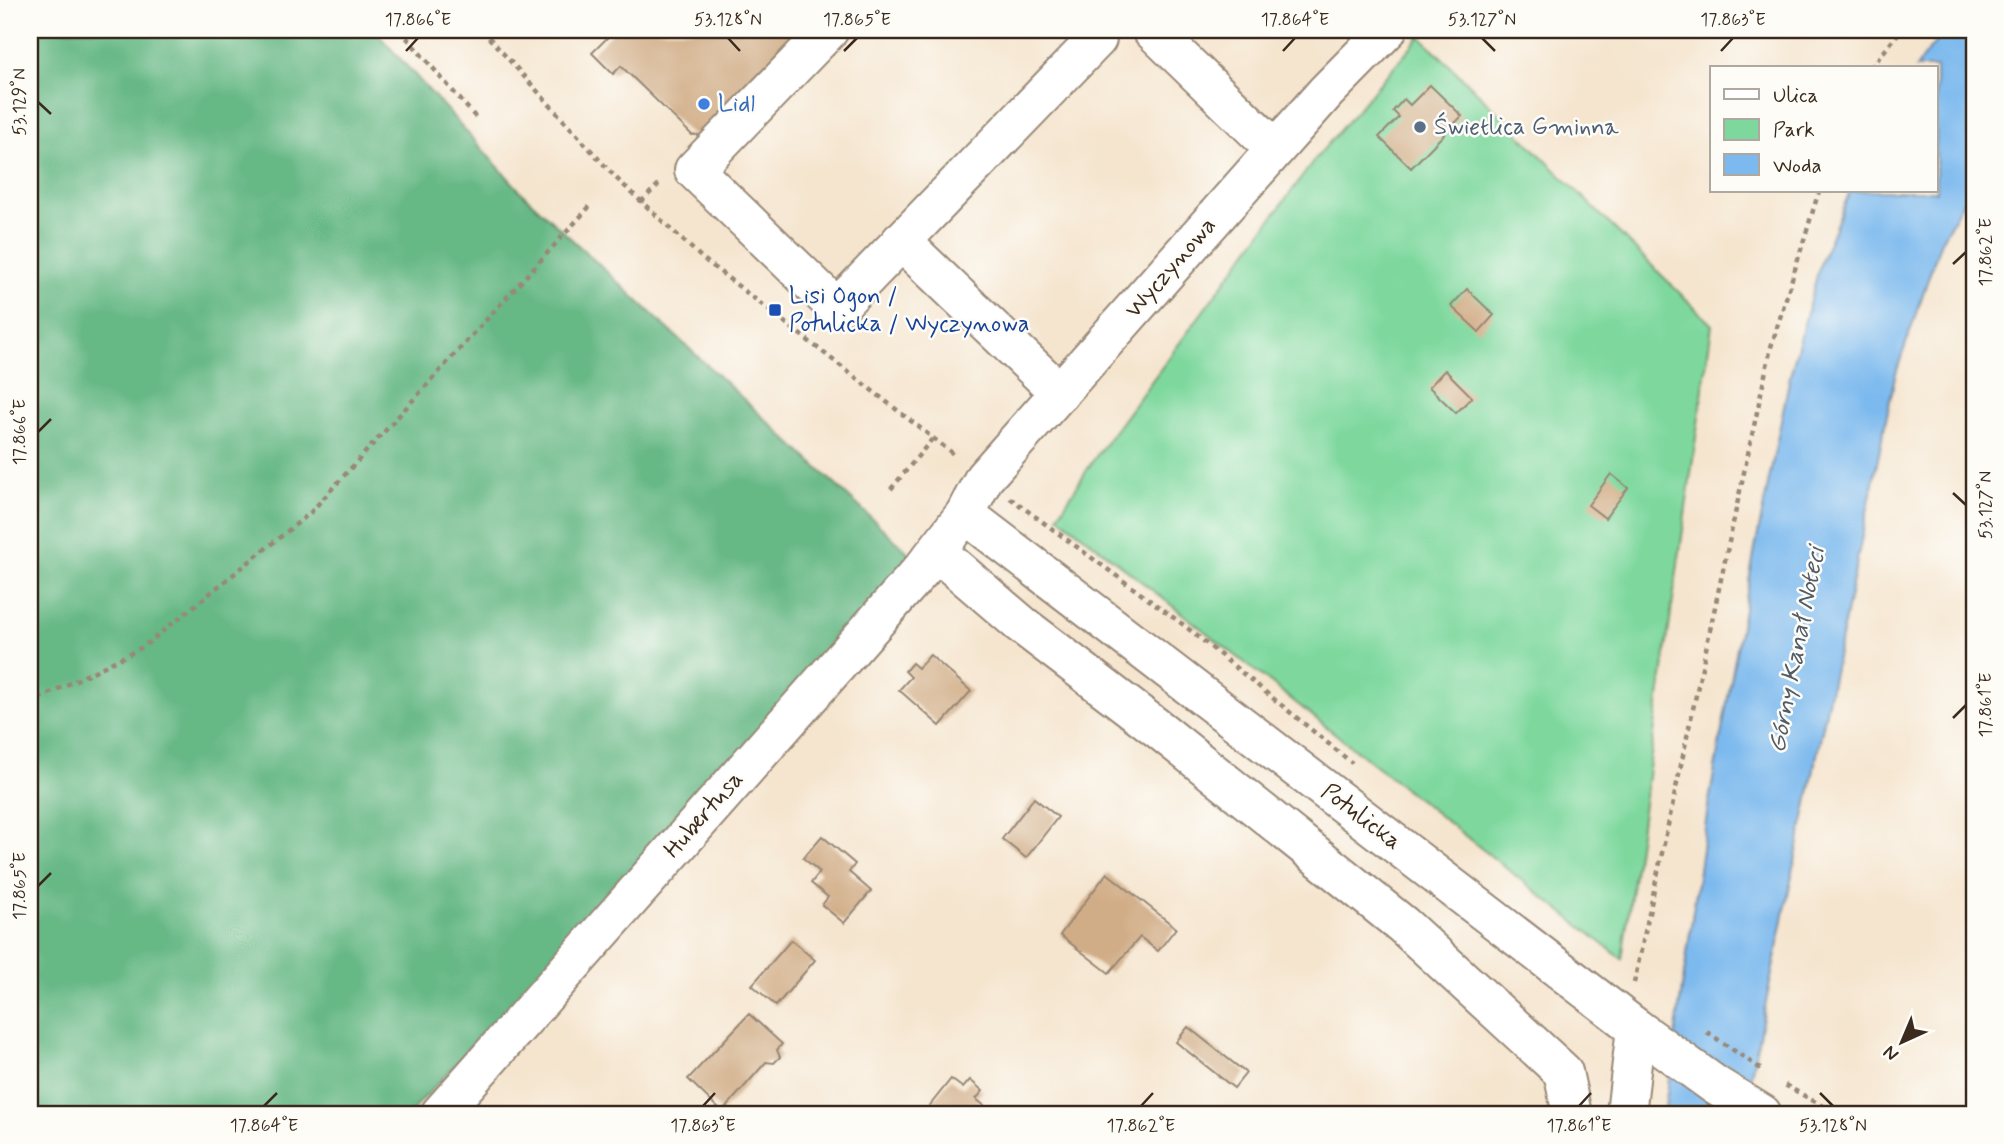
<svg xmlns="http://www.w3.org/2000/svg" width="2004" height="1144" font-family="Mynerve,sans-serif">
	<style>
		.green { fill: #7ed89e; stroke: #5c815e; stroke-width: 2 }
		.forest { fill: #66b885; stroke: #507152; stroke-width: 2 }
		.water { fill: #7bb9ee; stroke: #5b7286; stroke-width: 2 }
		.building { fill: #d1ad87 }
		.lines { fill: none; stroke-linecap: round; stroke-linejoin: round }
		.minor-casing { stroke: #988876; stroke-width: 42 }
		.path { stroke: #988876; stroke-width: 4.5; stroke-dasharray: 5 5; stroke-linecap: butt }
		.minor { stroke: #fff; stroke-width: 38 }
		.ticks { fill: none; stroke: #3b2a1e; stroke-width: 2.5 }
		.shop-dot { fill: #3f7fe0; stroke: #fdfcf7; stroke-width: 2.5 }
		.service-dot { fill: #5c6f8a; stroke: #fdfcf7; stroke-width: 2.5 }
		.transit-dot { fill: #1a4fb4; stroke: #fdfcf7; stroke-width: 2.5 }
		.labels { text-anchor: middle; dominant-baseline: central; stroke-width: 5; stroke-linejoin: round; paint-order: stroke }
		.shop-label { font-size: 24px; fill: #366cbe; stroke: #fdfcf7; text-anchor: start }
		.service-label { font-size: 24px; fill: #4e5e75; stroke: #fdfcf7; text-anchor: start }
		.street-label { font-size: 24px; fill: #3b2a1e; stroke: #fdfcf7 }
		.transit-label { font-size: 24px; fill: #164399; stroke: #fdfcf7; text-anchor: start }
		.water-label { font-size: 26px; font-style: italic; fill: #515c67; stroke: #fdfcf7 }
		.neatline { fill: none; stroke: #3b2a1e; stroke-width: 2.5 }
		.ticks-label { font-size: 18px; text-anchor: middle; fill: #3b2a1e }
	</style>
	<rect width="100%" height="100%" fill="#fdfcf7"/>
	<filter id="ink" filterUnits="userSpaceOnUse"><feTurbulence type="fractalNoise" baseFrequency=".0143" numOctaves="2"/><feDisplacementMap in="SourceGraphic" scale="14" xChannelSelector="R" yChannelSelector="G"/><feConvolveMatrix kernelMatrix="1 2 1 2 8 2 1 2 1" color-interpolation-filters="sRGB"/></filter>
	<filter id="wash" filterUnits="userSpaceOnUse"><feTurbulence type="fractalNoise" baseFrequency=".00686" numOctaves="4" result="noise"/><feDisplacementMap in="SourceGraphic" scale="28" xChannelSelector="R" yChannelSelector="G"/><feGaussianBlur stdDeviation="1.57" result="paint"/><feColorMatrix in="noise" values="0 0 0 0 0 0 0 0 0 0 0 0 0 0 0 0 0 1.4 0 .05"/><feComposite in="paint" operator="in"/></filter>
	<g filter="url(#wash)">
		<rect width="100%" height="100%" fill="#f5e5cf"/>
		<!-- green -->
		<path class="green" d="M1420,36L1712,325L1622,959L1058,516L1092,462L1316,158Z"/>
		<!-- forest -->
		<path class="forest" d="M30,30H374L522,193L924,567L409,1114H30Z"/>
		<!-- water -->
		<path class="water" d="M1946,30H1974V183L1941,241L1895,376L1743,1114H1664L1708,807L1755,549L1790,376L1820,264L1850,191H1936V68H1916L1922,58Z"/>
		<g id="blocks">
			<!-- building -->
			<g class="building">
				<path d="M615,30H820L718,134L692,135L621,66L613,74L592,53Z"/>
				<path d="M1430,85L1462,116L1411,168L1379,137L1399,117L1393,111L1404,99L1410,105Z"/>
				<path d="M1467,289L1494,315L1479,332L1451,306Z"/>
				<path d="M1445,370L1472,397L1456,413L1429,387Z"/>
				<path d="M1611,474L1628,488L1605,518L1588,505Z"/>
				<path d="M930,655L971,691L940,726L899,690L911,677L905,671L912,663L918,668Z"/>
				<path d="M1034,798L1058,817L1026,858L1002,839Z"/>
				<path d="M822,836L855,864L849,872L871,891L844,923L822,905L828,897L811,883L820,872L803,858Z"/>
				<path d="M1107,873L1176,928L1158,951L1140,937L1109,973L1060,935Z"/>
				<path d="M791,940L815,960L776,1006L752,985Z"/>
				<path d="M749,1014L782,1044L777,1050L780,1057L774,1063L766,1062L722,1112L688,1079Z"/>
				<path d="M1188,1027L1246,1073L1234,1088L1176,1042Z"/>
				<path d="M951,1079L963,1088L970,1080L983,1091L976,1099L995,1114H923Z"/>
			</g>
		</g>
	</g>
	<g filter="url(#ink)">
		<use href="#blocks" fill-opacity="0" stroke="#988876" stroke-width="2"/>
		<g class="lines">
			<!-- minor casing -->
			<g class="minor-casing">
				<g id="minor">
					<path d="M829,30L694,170L837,308L1097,39L1088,30"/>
					<path d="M1152,30L1275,149"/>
					<path d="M901,241L1060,393"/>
					<path d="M965,514L1636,1028L1715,1085L1762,1114"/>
					<path d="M937,552L1022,625L1161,731L1403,925L1563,1072L1572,1114"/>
					<path d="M440,1114L924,567L965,514L984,478L1326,92L1387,30"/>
					<path d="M1626,1114L1636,1028"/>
				</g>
			</g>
			<!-- path -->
			<g class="path">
				<path d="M400,30L478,120"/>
				<path d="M482,30L616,178L701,257L956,456"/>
				<path d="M1871,68L1901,30"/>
				<path d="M641,202L662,181"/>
				<path d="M891,489L933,438"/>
				<path d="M1010,498L1185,626L1352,763"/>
				<path d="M30,703L143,647L310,513L591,205"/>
				<path d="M1634,983L1771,347L1819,191"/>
				<path d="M1707,1032L1761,1069"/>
				<path d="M1785,1085L1837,1114"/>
			</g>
			<!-- minor -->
			<use href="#minor" class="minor"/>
		</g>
	</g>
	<!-- ticks -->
	<path class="ticks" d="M728,38L740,51M1482,38L1495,51M406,51L418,38M844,51L857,38M1283,51L1295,38M1721,51L1733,38M38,102L51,114M1953,264L1966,252M38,432L51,419M1953,493L1966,505M1953,718L1966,705M38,886L51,873M1820,1093L1833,1106M264,1106L277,1093M703,1106L715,1093M1141,1106L1153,1093M1579,1106L1591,1093"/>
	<!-- markers -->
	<circle class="shop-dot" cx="704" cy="104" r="7"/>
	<circle class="service-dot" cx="1420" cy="127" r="7"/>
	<rect class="transit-dot" x="768" y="303" width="14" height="14" rx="3.5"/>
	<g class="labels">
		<!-- shop labels -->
		<g class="shop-label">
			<text x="718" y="104">Lidl</text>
		</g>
		<!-- service labels -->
		<g class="service-label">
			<text x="1434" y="127">Świetlica Gminna</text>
		</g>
		<!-- street labels -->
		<g class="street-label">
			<text transform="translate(1171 268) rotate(-49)">Wyczynowa</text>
			<text transform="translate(704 815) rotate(-49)">Hubertusa</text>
			<text transform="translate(1361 817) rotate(37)">Potulicka</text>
		</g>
		<!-- transit labels -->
		<g class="transit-label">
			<text x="789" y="296">Lisi Ogon /<tspan x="789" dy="28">Potulicka / Wyczynowa</tspan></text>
		</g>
		<!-- water labels -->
		<g class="water-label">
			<text transform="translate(1797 650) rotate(-79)">Górny Kanał Noteci</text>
		</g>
	</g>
	<!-- margin -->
	<rect width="2004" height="1144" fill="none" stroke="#fdfcf7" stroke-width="77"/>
	<!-- legend -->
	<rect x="1710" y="66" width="228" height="126" fill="#fdfcf7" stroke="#afa8a0" stroke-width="2"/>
	<rect x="1724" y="89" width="35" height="10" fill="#ffffff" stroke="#afa8a0" stroke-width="2"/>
	<text x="1773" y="102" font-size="21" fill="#3b2a1e">Ulica</text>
	<rect x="1724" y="119" width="35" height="21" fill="#7ed89e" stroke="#afa8a0" stroke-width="2"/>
	<text x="1773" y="136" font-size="21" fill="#3b2a1e">Park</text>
	<rect x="1724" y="154" width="35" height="21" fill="#7bb9ee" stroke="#afa8a0" stroke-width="2"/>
	<text x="1773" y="172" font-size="21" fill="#3b2a1e">Woda</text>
	<!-- north arrow -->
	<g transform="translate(1902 1042) rotate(224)" stroke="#fdfcf7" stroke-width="5" paint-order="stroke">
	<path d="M0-5L12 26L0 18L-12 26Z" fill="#3b2a1e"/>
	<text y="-10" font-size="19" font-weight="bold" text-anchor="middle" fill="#3b2a1e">N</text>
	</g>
	<rect x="38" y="38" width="1928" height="1068" class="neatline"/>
	<g class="ticks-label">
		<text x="418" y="25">17.866°E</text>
		<text x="728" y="25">53.128°N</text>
		<text x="857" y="25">17.865°E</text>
		<text x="1295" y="25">17.864°E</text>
		<text x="1482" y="25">53.127°N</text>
		<text x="1733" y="25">17.863°E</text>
		<text transform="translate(19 102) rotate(-90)" y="6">53.129°N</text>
		<text transform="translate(1985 252) rotate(-90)" y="6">17.862°E</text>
		<text transform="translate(19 432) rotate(-90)" y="6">17.866°E</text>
		<text transform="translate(1985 505) rotate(-90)" y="6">53.127°N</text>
		<text transform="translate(1985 705) rotate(-90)" y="6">17.861°E</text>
		<text transform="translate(19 886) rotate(-90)" y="6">17.865°E</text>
		<text x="264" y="1131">17.864°E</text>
		<text x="703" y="1131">17.863°E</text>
		<text x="1141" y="1131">17.862°E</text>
		<text x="1579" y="1131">17.861°E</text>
		<text x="1833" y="1131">53.128°N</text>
	</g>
</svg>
